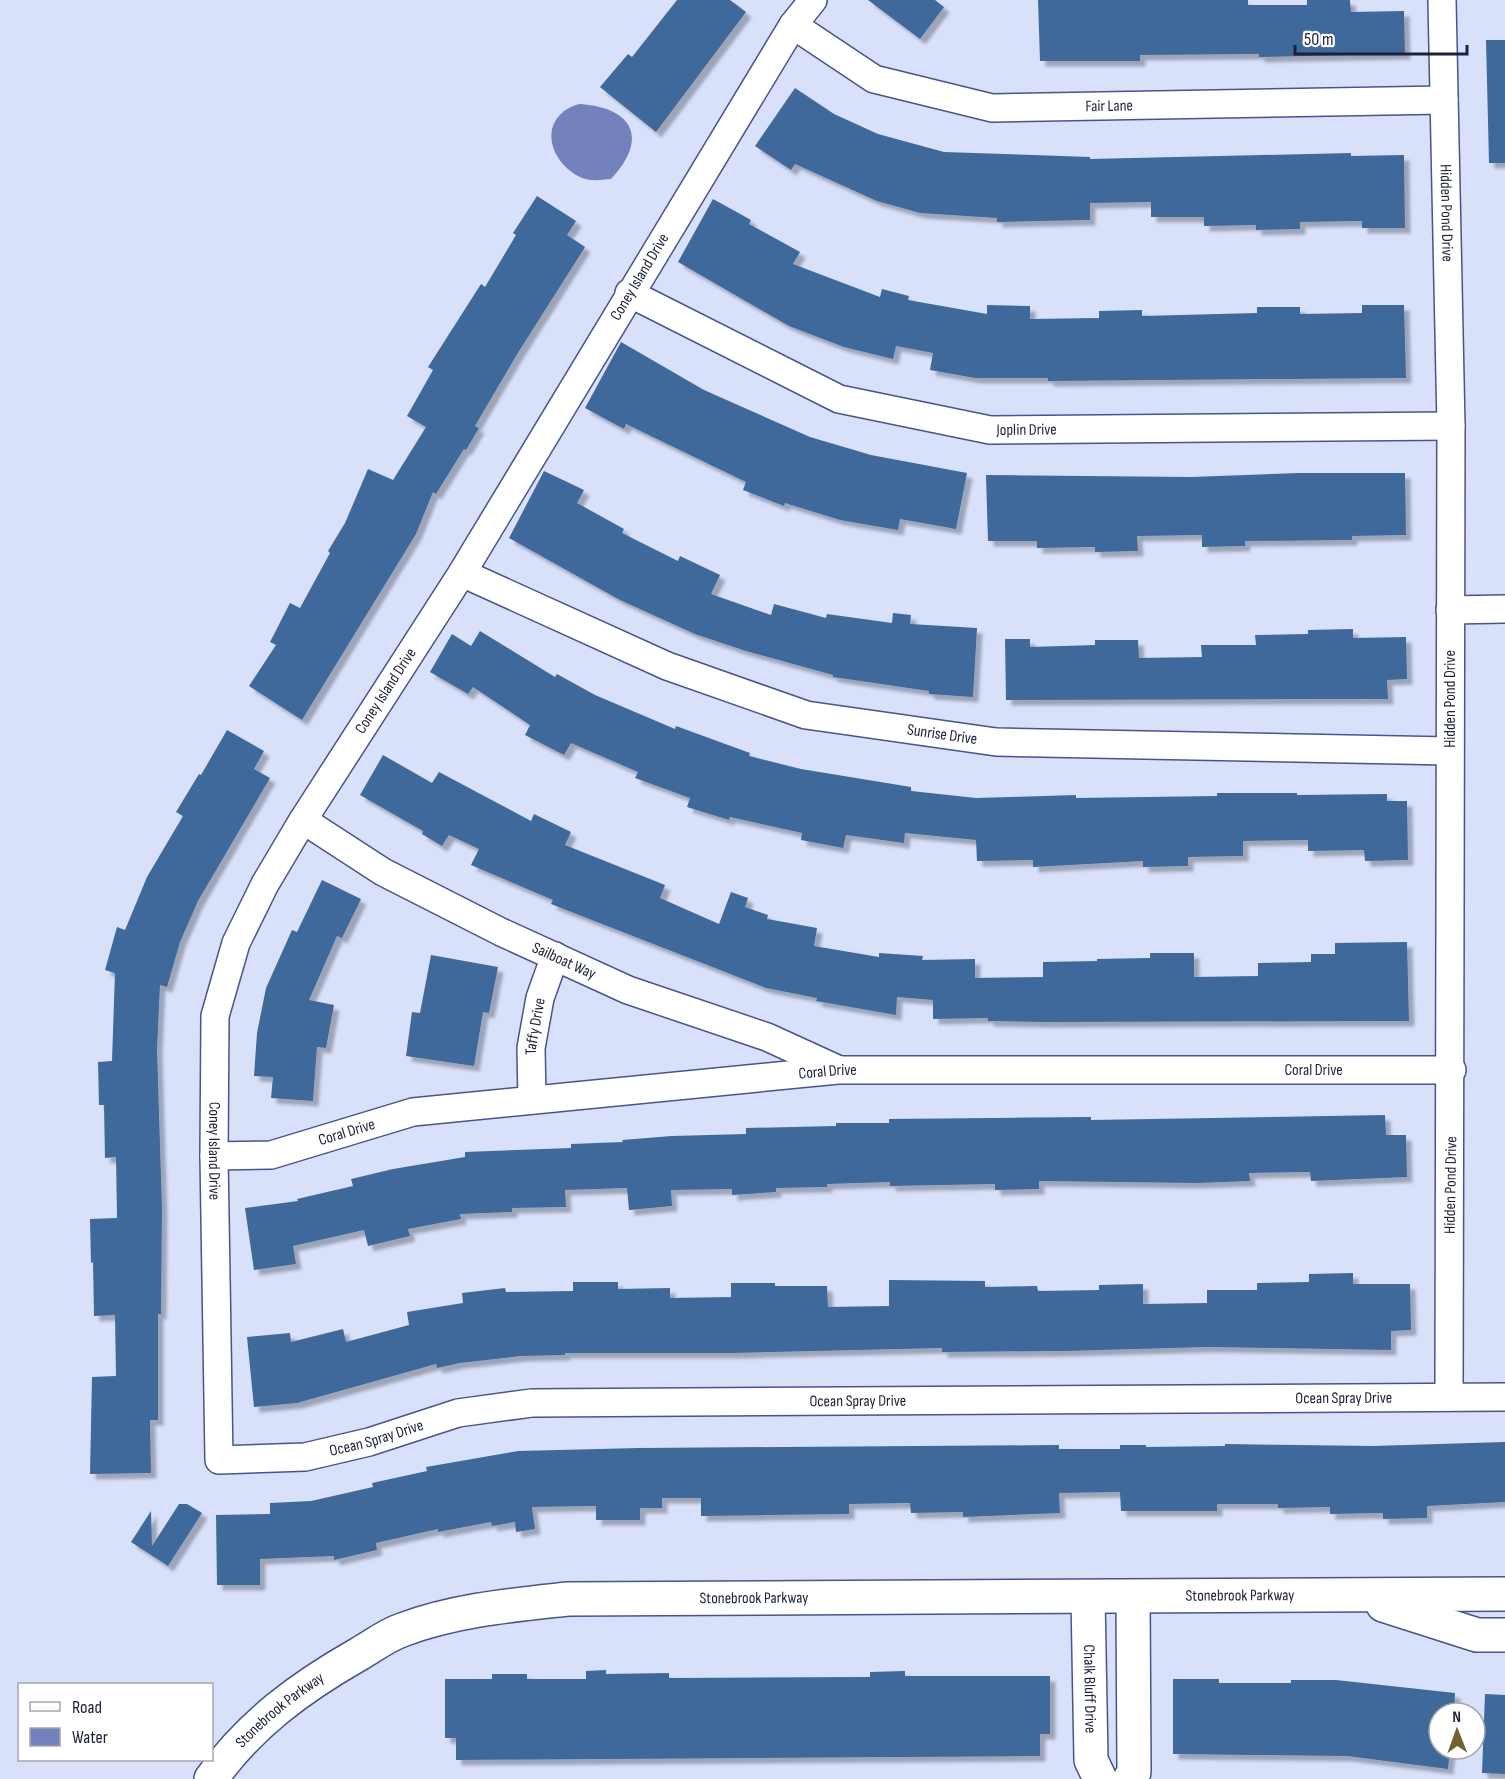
<svg xmlns="http://www.w3.org/2000/svg" width="1505" height="1779" font-family="'Sofia Sans Condensed',sans-serif">
	<style>
		.water { fill: #7381bd }
		.building { fill: #3f699b; filter: url(#shadow) }
		.lines { fill: none; stroke-linecap: round; stroke-linejoin: round }
		.street-casing { stroke: #48548c; stroke-width: 30 }
		.secondary-casing { stroke: #48548c; stroke-width: 36 }
		.street { stroke: #fff; stroke-width: 27 }
		.secondary { stroke: #fff; stroke-width: 33 }
		.labels { text-anchor: middle; dominant-baseline: central; stroke-width: 6; stroke-linejoin: round; paint-order: stroke }
		.street-label { font-size: 16px; fill: #1b2139; stroke: #fff }
	</style>
	<defs>
		<filter id="shadow"><feDropShadow dx="5.5" dy="5.5" stdDeviation="1.5" flood-color="#0004"/></filter>
	</defs>
	<rect width="100%" height="100%" fill="#d8e0fa"/>
	<!-- water -->
	<path class="water" d="M579,104C632,107 650,138 611,179C600,180 588,182 578,176C546,158 539,116 579,104Z"/>
	<!-- building -->
	<g class="building">
		<path d="M677,0H730L746,12L656,132L600,87L628,54L632,57Z"/>
		<path d="M868,0H935L944,7L920,39Z"/>
		<path d="M1038,0H1248V5H1307V0H1350L1351,12L1404,11L1405,54L1259,57V54L1140,55V61H1040Z"/>
		<path d="M1486,40H1505V163H1489Z"/>
		<path d="M795,88L834,114L878,134L944,152L1090,157V159L1351,153V156L1404,155L1405,228H1362V221L1300,222V229L1256,230V225L1204,226V217H1151V202L1090,203V220L997,222V218L920,213L877,201L795,164L791,170L755,146Z"/>
		<path d="M537,196L576,221L567,235L585,247L516,356L475,426L479,428L466,450L464,449L436,494L433,492L416,534L302,720L249,686L276,645L270,642L290,603L300,608L330,553L328,551L345,523L368,469L393,480L426,427L407,416L433,370L428,367L481,284L485,287L516,235L513,233Z"/>
		<path d="M713,199L751,220L749,224L800,252L793,264L880,297L882,289L909,296L908,300L987,314V305L1030,306V319L1099,318V311L1142,310V316L1257,313V307H1300V314L1362,313V305H1404L1406,378L1048,381V378H975L930,370L933,353L896,346L893,359L844,347L789,326L678,262Z"/>
		<path d="M621,342L704,390L810,437L871,455L967,473L956,529L900,519L898,530L840,520L785,503L784,506L743,490L746,482L626,424L624,429L585,408Z"/>
		<path d="M544,471L584,490L577,503L624,529L622,533L678,561L680,556L720,575L711,594L771,615L774,604L826,618L827,614L892,623L893,613L911,615L910,624L977,628L973,697L929,694V691L833,677V675L746,651L695,634L620,600L509,538Z"/>
		<path d="M1298,473H1405L1406,535L1352,536V540L1245,541V546L1202,547V535L1137,536L1138,551L1095,552V547L1037,548V541H988L986,475L1191,477Z"/>
		<path d="M1353,629V638L1406,637L1407,679L1387,680L1388,699L1006,700L1005,639H1030V647L1095,645V640H1138L1139,658L1202,657L1201,645H1256L1255,635L1308,634V630Z"/>
		<path d="M480,631L555,677L557,674L595,695L675,729L676,726L750,753L749,756L801,769L911,787V791L976,798L1076,795V798L1217,796V793H1297V795L1387,794V801H1407L1408,860L1365,861L1364,850L1308,851V840L1243,841V856L1188,857V866L1143,867V861L1033,867V860L977,861L976,840L905,833L904,843L846,835L843,848L801,840L802,833L730,817L729,820L687,807L690,798L635,778L638,772L571,743L564,755L525,735L530,725L473,687L468,694L430,672L452,634L471,646Z"/>
		<path d="M227,730L264,751L254,769L270,778L198,901L180,942L167,987L160,985L157,1049L162,1209L161,1314H158V1420H150L151,1473L90,1474L92,1377L116,1376L115,1315L94,1316L93,1262L91,1263L90,1219L117,1218L116,1157L105,1158L104,1105H99L98,1062L112,1061L115,973L105,970L117,927L125,930L147,877L183,816L176,812L199,774L201,775Z"/>
		<path d="M383,755L432,783L439,772L531,821L534,814L571,832L565,845L665,885L660,898L719,924L731,892L748,898L745,907L768,915L767,919L817,928L814,946L879,957V953L923,956L922,960L975,959V978L1043,977V962L1097,961V959L1150,958V953H1194V977L1258,976V963L1311,962V954H1335V943L1407,942L1409,1021L1044,1022L988,1021V1018L933,1019V1000L897,997L896,1015L816,1001L817,998L766,988L551,904L553,900L471,865L479,849L449,835L442,846L422,834L423,831L360,795Z"/>
		<path d="M322,880L361,899L342,938L337,936L309,1000L334,1005L326,1048L317,1047L313,1101L271,1098L273,1077L254,1076L257,1033L266,988L292,930L297,932Z"/>
		<path d="M431,955L498,967L489,1013L483,1012L474,1066L406,1056L412,1012L420,1013Z"/>
		<path d="M1385,1115L1386,1135H1406L1407,1177L1311,1181L1310,1172L1249,1173L1250,1181L1197,1183L1039,1181V1189L995,1190V1184L890,1186V1182L827,1184V1187L776,1188V1192L732,1195V1189L671,1190L672,1206L629,1210L627,1188L565,1190L566,1207L512,1208V1212L460,1214L461,1219L408,1229L410,1236L368,1246L364,1230L293,1246L296,1264L254,1270L245,1208L298,1201L297,1199L353,1186L351,1179L393,1169L465,1157V1152L571,1148V1144L623,1142L622,1140L672,1136L746,1134V1128L836,1126V1123H889V1119L1091,1117V1120Z"/>
		<path d="M1353,1273V1284H1410L1411,1330L1391,1331V1350L1207,1347L1065,1351L942,1352V1348L731,1353H565V1355L521,1356L460,1363L437,1368L436,1364L297,1403L254,1407L247,1337L290,1333L291,1342L343,1329L346,1342L409,1325L407,1312L463,1303L462,1293L505,1288L506,1292L573,1291V1282H618V1289L670,1288V1298L731,1297V1283H775V1286H827L828,1307L889,1306V1280L985,1281V1287L1037,1286L1038,1291L1099,1290V1285L1143,1284V1304L1207,1303V1290H1257V1283L1309,1282V1274Z"/>
		<path d="M1505,1442V1502L1427,1506V1518L1383,1519V1513L1330,1514V1507L1278,1508V1504H1217V1511H1121L1120,1492L1059,1493L1060,1513L963,1517V1512L911,1513L910,1503L849,1504V1514L701,1516V1498H662V1508H640V1520H596V1506L532,1507L535,1529L516,1532L515,1522L492,1526L491,1522L438,1532V1529L376,1543L377,1550L334,1560V1556L260,1559V1585H217L216,1515L270,1514V1503L311,1501L373,1487L372,1483L427,1471L426,1467L518,1451L639,1448L1059,1445V1449H1120V1445H1146V1447L1225,1446V1444L1373,1446Z"/>
		<path d="M179,1504H187L202,1513L168,1566L131,1542L151,1511L152,1546Z"/>
		<path d="M606,1670V1674L669,1673V1678L870,1677V1672L905,1671V1676H1050V1734H1040V1756L456,1760V1738H445V1679H492V1674H527V1679H586V1671Z"/>
		<path d="M1173,1679H1219V1683H1291V1680H1336L1455,1693L1454,1713H1439V1749H1450L1448,1769L1347,1756L1173,1754Z"/>
		<path d="M1485,1694L1505,1695V1774L1482,1773Z"/>
	</g>
	<g class="lines">
		<!-- street casing -->
		<g class="street-casing">
			<g id="street">
				<path id="s1" d="M813,0L793,25L462,573L303,820L265,884L236,943L215,1016L214,1156L219,1460L305,1457L369,1442L458,1413L532,1403L1505,1397"/>
				<path id="s2" d="M1442,0L1451,426L1449,1397"/>
				<path id="s3" d="M793,25L874,79L992,108L1444,100"/>
				<path id="s4" d="M629,293L839,399L990,430L1451,426"/>
				<path id="s5" d="M462,573L667,666L806,715L996,742L1450,751"/>
				<path d="M1450,610L1505,609"/>
				<path id="s6" d="M303,820L383,872L501,932L628,990L767,1037L837,1069"/>
				<path id="s7" d="M532,1100L531,1048L540,998L555,956"/>
				<path id="s8" d="M214,1156L271,1155L413,1112L838,1070H1452"/>
			</g>
		</g>
		<!-- secondary casing -->
		<g class="secondary-casing">
			<g id="secondary">
				<path id="s9" d="M1088,1597L1091,1760L1100,1779"/>
				<path d="M1383,1605L1477,1635H1505"/>
				<path id="s10" d="M211,1779C250,1724 301,1687 359,1654C373,1646 387,1635 402,1630C455,1610 513,1605 568,1599L1505,1594"/>
				<path d="M1130,1779L1134,1772L1133,1597"/>
			</g>
		</g>
		<!-- street -->
		<use href="#street" class="street"/>
		<!-- secondary -->
		<use href="#secondary" class="secondary"/>
	</g>
	<g class="labels">
		<!-- street labels -->
		<g class="street-label">
			<text stroke="none"><textPath href="#s3" startOffset="336">Fair Lane</textPath></text>
			<text stroke="none"><textPath href="#s2" startOffset="213">Hidden Pond Drive</textPath></text>
			<text transform="translate(640 277) rotate(-59)">Coney Island Drive</text>
			<text stroke="none"><textPath href="#s4" startOffset="426">Joplin Drive</textPath></text>
			<text transform="translate(386 691) rotate(-57)">Coney Island Drive</text>
			<text transform="translate(1450 699) rotate(-90)">Hidden Pond Drive</text>
			<text stroke="none"><textPath href="#s5" startOffset="510">Sunrise Drive</textPath></text>
			<text stroke="none"><textPath href="#s6" startOffset="297">Sailboat Way</textPath></text>
			<text stroke="none"><textPath href="#s7" startOffset="74">Taffy Drive</textPath></text>
			<text stroke="none"><textPath href="#s8" startOffset="1108">Coral Drive</textPath></text>
			<text stroke="none"><textPath href="#s8" startOffset="622">Coral Drive</textPath></text>
			<text stroke="none"><textPath href="#s8" startOffset="136">Coral Drive</textPath></text>
			<text stroke="none"><textPath href="#s1" startOffset="1317">Coney Island Drive</textPath></text>
			<text transform="translate(1451 1185) rotate(-89)">Hidden Pond Drive</text>
			<text stroke="none"><textPath href="#s1" startOffset="2758">Ocean Spray Drive</textPath></text>
			<text stroke="none"><textPath href="#s1" startOffset="2272">Ocean Spray Drive</textPath></text>
			<text stroke="none"><textPath href="#s1" startOffset="1786">Ocean Spray Drive</textPath></text>
			<text stroke="none"><textPath href="#s10" startOffset="1086">Stonebrook Parkway</textPath></text>
			<text stroke="none"><textPath href="#s10" startOffset="600">Stonebrook Parkway</textPath></text>
			<text stroke="none"><textPath href="#s9" startOffset="92">Chalk Bluff Drive</textPath></text>
			<text stroke="none"><textPath href="#s10" startOffset="98">Stonebrook Parkway</textPath></text>
		</g>
	</g>
	<!-- legend -->
	<rect x="18" y="1683" width="195" height="78" fill="#ffffff" stroke="#a4a6b0" stroke-width="1.5"/>
	<rect x="30" y="1702" width="30" height="9" fill="#ffffff" stroke="#a4a6b0" stroke-width="1.5"/>
	<text x="72" y="1713" font-size="18" fill="#1b2139">Road</text>
	<rect x="30" y="1728" width="30" height="18" fill="#7381bd" stroke="#a4a6b0" stroke-width="1.5"/>
	<text x="72" y="1743" font-size="18" fill="#1b2139">Water</text>
	<!-- north arrow -->
	<g transform="translate(1457 1731) rotate(359)"><circle r="28" fill="#ffffff" stroke="#a4a6b0" stroke-width="1.5"/>
	<path d="M0-4.5L10 22L0 15L-10 22Z" fill="#71622f"/>
	<text y="-9" font-size="16" font-weight="bold" text-anchor="middle" fill="#1b2139">N</text>
	</g>
	<!-- scale -->
	<path d="M1295 45v9h172v-9" fill="none" stroke="#1b2139" stroke-width="3"/>
	<text x="1304" y="45" font-size="18" fill="#1b2139" stroke="#ffffff" stroke-width="4.5" paint-order="stroke">50 m</text>
</svg>
